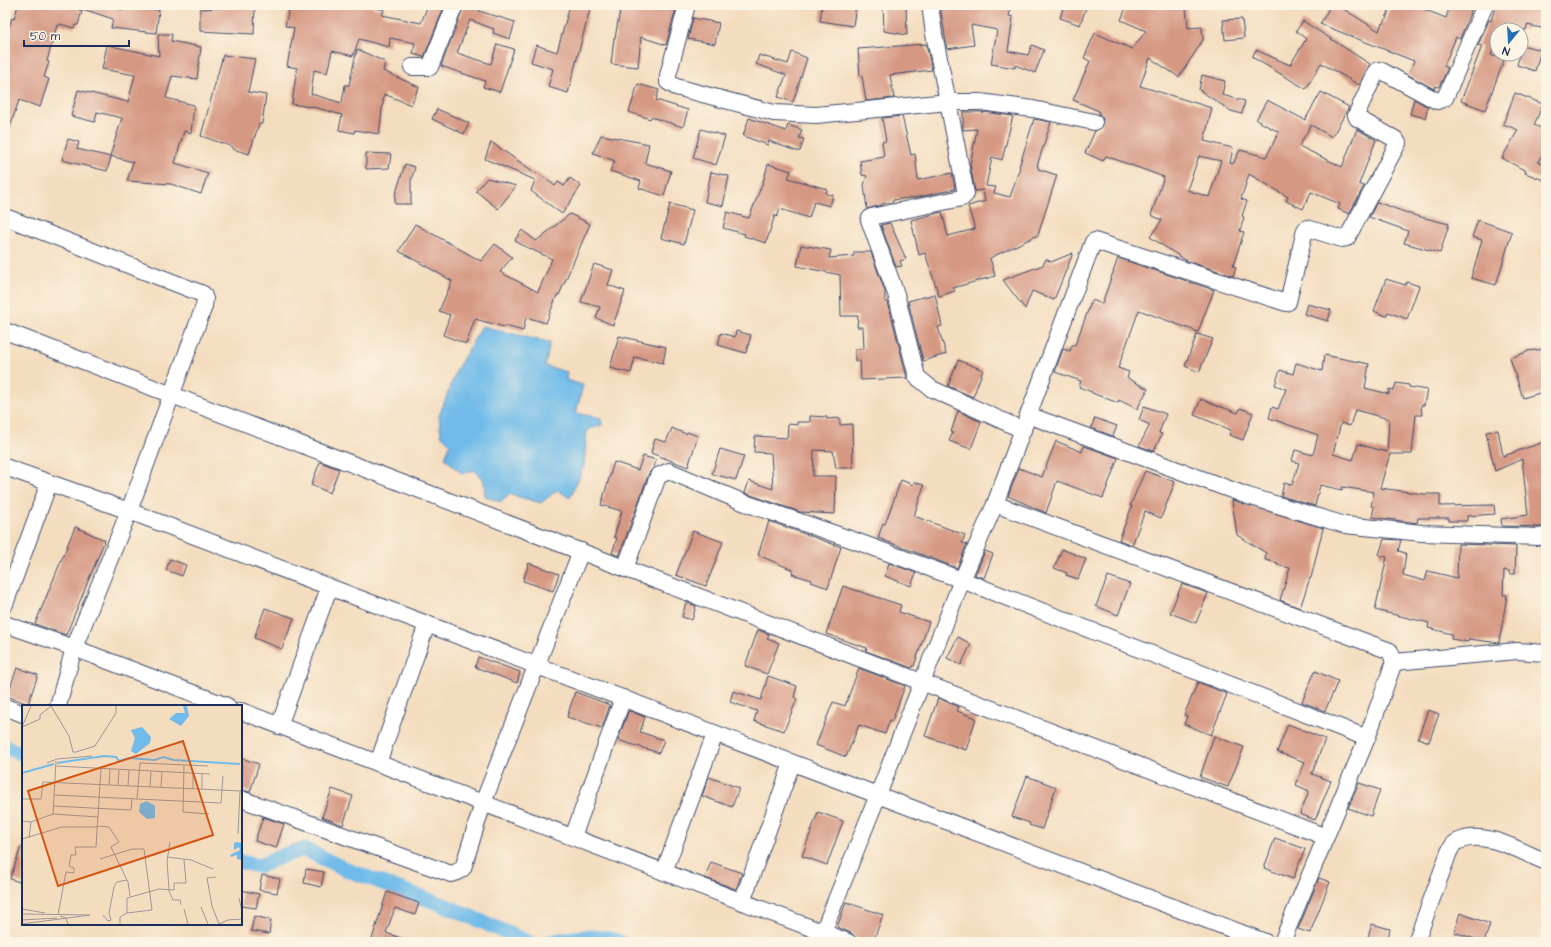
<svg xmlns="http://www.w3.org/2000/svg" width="1551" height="947" font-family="'Architects Daughter',sans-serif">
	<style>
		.water { fill: #70bbe9; stroke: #4675a4 }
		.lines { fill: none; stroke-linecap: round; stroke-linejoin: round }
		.canal { stroke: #70bbe9; stroke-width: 15 }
		.building { fill: #d59883; fill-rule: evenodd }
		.minor-casing { stroke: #3c496d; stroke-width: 18 }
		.minor { stroke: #fff; stroke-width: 16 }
		.inset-river { fill: none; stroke: #70bbe9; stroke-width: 2 }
		.inset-road { fill: none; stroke: #9d9798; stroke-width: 1 }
		.view { fill: #d45514; fill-opacity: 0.15; stroke: #d45514; stroke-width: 2 }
		.inset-edge { fill: none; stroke: #1b2f5e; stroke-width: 2 }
	</style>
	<rect width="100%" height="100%" fill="#fcf5e5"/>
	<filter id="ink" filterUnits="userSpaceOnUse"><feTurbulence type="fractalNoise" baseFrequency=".025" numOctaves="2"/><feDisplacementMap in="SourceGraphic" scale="8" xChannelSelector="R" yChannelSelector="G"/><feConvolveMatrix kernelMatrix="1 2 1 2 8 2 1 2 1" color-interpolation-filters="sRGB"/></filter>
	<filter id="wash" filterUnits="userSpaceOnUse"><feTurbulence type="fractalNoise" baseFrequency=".012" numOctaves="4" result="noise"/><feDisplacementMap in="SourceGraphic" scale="16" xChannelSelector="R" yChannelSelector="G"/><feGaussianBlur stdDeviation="0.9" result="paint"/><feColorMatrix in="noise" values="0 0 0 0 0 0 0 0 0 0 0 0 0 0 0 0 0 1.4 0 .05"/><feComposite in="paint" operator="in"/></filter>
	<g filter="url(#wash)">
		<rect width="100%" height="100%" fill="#f4ddbf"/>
		<!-- water -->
		<path class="water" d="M482,326L550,343L545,366L567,372L566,380L583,385L576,413L601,418L602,425L587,430L584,466L570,498L557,490L541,503L509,494L500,502L485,496L484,481L474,470L462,474L445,458L450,444L441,435L439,416L457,369Z"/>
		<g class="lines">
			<!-- canal -->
			<g class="canal">
				<path d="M5,747L23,754"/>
				<path d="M241,862L259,866L287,854L304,849L347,870L446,906L528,942"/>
				<path d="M548,942C573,937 595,934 620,942"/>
			</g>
		</g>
		<g id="blocks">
			<!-- building -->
			<g class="building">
				<path d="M18,5H66L82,11L78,25H75L74,28L60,24L59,26L57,25L47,61L49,62L44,77L49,79L40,107L19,100L7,136H5V40L12,18L14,19Z"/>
				<path d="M77,5H107L124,11L125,6L159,10L156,33L111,28L113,19L77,7Z"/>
				<path d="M224,5H255L254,34L200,31V9L224,8Z"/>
				<path d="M290,5H366L384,10L382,15L421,23L428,5H445L424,57L413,54L415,43L390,38L389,47L359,39L353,56L332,51L327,73L314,70L311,94L342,103L345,85H349L357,49L385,62L383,71L419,87L411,105L384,94L379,134L355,130L354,133L339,130L342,115L310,106V107L292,104L297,68L287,66L294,28L285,26Z"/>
				<path d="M464,5H481L479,11L515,22L510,39L493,33L494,29L470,20L457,53L491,64L497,44L514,49L500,92L483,87L485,81L441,66Z"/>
				<path d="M570,5H591L568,93L548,87L553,69L531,62L536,45L557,52Z"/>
				<path d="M621,5H677L666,45L641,37L638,67L611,64L614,38H615Z"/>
				<path d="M822,5H856L853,26L820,21Z"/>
				<path d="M883,5H906L907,35L884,31Z"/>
				<path d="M940,5H1012L1009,16L1013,17L1008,51L1028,55L1032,45L1044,50L1035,73L1015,65V68L991,64L997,30L971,25L974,45L947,49Z"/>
				<path d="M1064,5H1087L1080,25L1060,18Z"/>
				<path d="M1127,5H1174L1176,9L1186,8L1188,28L1202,27L1203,40L1179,77L1150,58L1140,86L1212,108L1204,141L1233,148L1230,163L1233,164L1240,150L1266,157L1279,132L1256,120L1267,100L1305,120L1321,92L1349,107L1332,137L1311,125L1299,146L1342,167L1357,129L1376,140L1359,184L1364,186L1349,214L1338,209L1340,204L1311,192L1303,209L1286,201L1288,197L1249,174L1241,199L1247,201L1242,216L1244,217L1240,231L1244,232L1233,266L1236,267L1233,276L1187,261L1150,237L1162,220L1151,215L1164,177L1106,156L1103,161L1085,153L1095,131L1101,128L1103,119L1099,114V111L1073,100L1090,61L1084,58L1095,33L1132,49L1146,31L1121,20ZM1199,156L1221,161L1209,197L1187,190Z"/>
				<path d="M1331,5H1337L1379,31L1382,23L1384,24L1391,5H1413L1446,18L1450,5H1473L1460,39L1456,37L1444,66L1448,68L1439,87L1435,86L1434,89L1408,75L1414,61L1320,24Z"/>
				<path d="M1496,5H1546V29L1527,25L1526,30H1497V38L1491,55L1504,60L1485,110L1461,101L1482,46L1478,45L1489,20L1491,21Z"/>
				<path d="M693,18L719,23L715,44L688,39Z"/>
				<path d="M1242,19L1244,38L1225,40L1223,20Z"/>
				<path d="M1303,21L1370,64L1359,85L1321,63L1306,89L1252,57L1256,50L1290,65L1306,39L1296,31Z"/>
				<path d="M158,34H172L171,41L201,47L197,79L172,76L166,98L194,105L191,133L184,131L175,163L208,173L201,194L171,184L127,181L133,162L110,156L122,118L97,112L95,122L71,116L78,90L128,102L135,75L102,69L107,45L159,56Z"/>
				<path d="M926,44L932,70L890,75L894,98L866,101L862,76H860L858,49Z"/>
				<path d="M1522,45L1541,50L1535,71L1517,65L1520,54H1521Z"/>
				<path d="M792,52L807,58L793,102L778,97L786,75L756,64L759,55L788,64Z"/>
				<path d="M223,55L255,59L248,92L266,95L262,124H259L249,154L233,149V147L201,136Z"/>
				<path d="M1202,75L1225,81L1222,95L1245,101L1242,114L1231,111L1199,90Z"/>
				<path d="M638,84L659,90L656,100L688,110L683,127L651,117L650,119L629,112Z"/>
				<path d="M1515,93L1543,104L1534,125L1546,130V146L1538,162L1546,165V181L1525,173L1526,171L1502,158L1518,130L1503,124Z"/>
				<path d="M1414,99L1428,107L1425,118L1410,114Z"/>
				<path d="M437,109L469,123L464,134L432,119Z"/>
				<path d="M963,112H983V114L984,112L1013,116L1002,160L992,157L986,186L996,187L994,193L1010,197L1020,167H1019L1034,119L1051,122L1037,166H1038V169L1057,175L1038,235L990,258L995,276L953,288L955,291L939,296L925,253L919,255L911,220L942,212L948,236L975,229L968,206L985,201L983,190L975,191L970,165L977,129L963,130Z"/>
				<path d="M902,116L911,155L915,154L918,180L952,173L955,189L919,197L893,200V202L882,204V205L867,209L864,185L867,176L862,175L860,161L884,157L882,142L886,141L882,118Z"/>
				<path d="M749,118L786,131L788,125L802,130L799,138L804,139L800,151H796L769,141L768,145L743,136Z"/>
				<path d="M701,129L725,136L716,165L693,158Z"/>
				<path d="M601,135L649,144L645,163L671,171L664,196L639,188L641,181L610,171L615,161L593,153Z"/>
				<path d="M68,139L79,142L77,149L111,157L107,171L62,160Z"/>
				<path d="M491,142L537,174L538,173L555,186L558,182L564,186L570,178L581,186L562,214L531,191L535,180L485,159Z"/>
				<path d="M366,153L391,154L389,168L366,169Z"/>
				<path d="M405,164L415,167L411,181V204H395V196Z"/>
				<path d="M768,164L791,171L788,178L827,189L826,194L833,195L830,206L814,202L809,218L780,209L777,217L775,215L766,243L744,236L745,234L723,228L727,212L749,218L764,179Z"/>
				<path d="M711,172L729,176L723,206L705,202Z"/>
				<path d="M487,178L516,186L498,209L476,191Z"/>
				<path d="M1377,202L1413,215L1449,224L1440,253L1404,243L1408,231L1369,217Z"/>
				<path d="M670,204L693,210L684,244L661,238Z"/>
				<path d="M570,214L590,224L559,295H557L546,323L526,317L523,331L505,326L504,327L475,319L466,344L443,335L450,315L439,311L452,281L399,251L415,224L481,261L495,244L512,257L500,272L538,292L552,259L520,244L515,240L522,230L536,241Z"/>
				<path d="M1478,220L1512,232L1496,285L1471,278L1482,240L1472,237Z"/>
				<path d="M890,223L906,259L900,261L902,266L896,267L881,225Z"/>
				<path d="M801,245L831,250L829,258L854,256V252H871L885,292V302H888L907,378L861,380L860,361H855V349H864L863,327H857L858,316H841L840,275L797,266Z"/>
				<path d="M1073,253L1054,300L1032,291L1025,309L1003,280L1043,265L1046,259L1051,262Z"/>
				<path d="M1118,258L1214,290L1198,332L1139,310L1118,368L1129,372L1127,378L1148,389L1137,409L1119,400L1118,403L1092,393V392L1079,387L1081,381L1055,372L1063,349L1070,351L1072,345H1075L1092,300L1102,304Z"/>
				<path d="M594,264L613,270L608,285L625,291L613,325L596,318L600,307L581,302Z"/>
				<path d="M1386,279L1405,285L1407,282L1419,286L1407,319L1388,312L1386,316L1374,311Z"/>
				<path d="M935,294L942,326L938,327L946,354L923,361L908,301Z"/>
				<path d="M1307,304L1331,310L1328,321L1304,314Z"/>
				<path d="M736,331L751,335L746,353L718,345L721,333L735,337Z"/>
				<path d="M1197,334L1213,339L1199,372L1185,366Z"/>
				<path d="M619,336L666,347L663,363L635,357L631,373L610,368Z"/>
				<path d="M1546,349V391L1523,398L1510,358L1527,352V351Z"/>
				<path d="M1324,355L1369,364L1365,388L1389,394V389L1394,390L1396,383L1409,385V387L1427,390L1424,405H1421L1422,415H1416L1412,454H1390L1380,488L1424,494H1440V506L1494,505L1495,514L1467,516V521H1449V518H1418L1417,523L1372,517L1374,507L1371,506L1374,492L1342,487V490L1320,485L1315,506L1281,496L1284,483L1292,485L1299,463L1292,461L1295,450L1313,455L1318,435L1269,418L1272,407L1278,409L1286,389L1275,385L1280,370L1293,374L1296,363L1322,371ZM1355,410L1389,419L1387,452L1358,444L1353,460L1333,454L1341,423L1350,426Z"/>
				<path d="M958,360L983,370L973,397L948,386Z"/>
				<path d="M1201,399L1219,407V406L1238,413L1240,408L1253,413L1243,440L1229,435L1231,430L1194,415Z"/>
				<path d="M1144,406L1166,414L1159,433L1162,434L1154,451L1139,446L1150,425L1139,420Z"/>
				<path d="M958,411L981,422L971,449L949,441L953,432H951Z"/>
				<path d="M810,416L827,417V419L840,418V425L852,424L853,468H836L833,451L814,450L813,476H836L835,514L800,512L745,493L749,481L773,489L771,453L754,452L755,436L787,438L788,424L797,425V422H810Z"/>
				<path d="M1095,418L1117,426L1113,436L1091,428Z"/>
				<path d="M672,428L686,434L687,432L698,436L688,467L651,453L655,439L666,442Z"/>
				<path d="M1498,430L1503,456L1544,442L1546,466V527L1502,526L1501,519L1528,515L1522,459L1495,471L1486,432Z"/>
				<path d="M1056,441L1082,452L1084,446L1118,458L1103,498L1057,481L1046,513L1008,496L1019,468L1042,477Z"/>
				<path d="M720,449L744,456L736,480L712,474Z"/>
				<path d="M643,456L656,460L654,467L649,473L619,556L612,553L617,538L614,537L622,511L601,505L614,462L638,470Z"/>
				<path d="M320,462L339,469L330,493L311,485Z"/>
				<path d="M1145,471L1175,482L1161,518L1145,511L1132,545L1119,540L1132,506H1130Z"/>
				<path d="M901,480L913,485L914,482L924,485L914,516L965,535L962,543L967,544L957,568L878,538L883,523L885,524Z"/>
				<path d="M1232,500L1323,528L1311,578H1310L1300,608L1280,600L1290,568L1277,565L1278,563L1265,560L1266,553L1237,535Z"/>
				<path d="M769,521L841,547L828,588L811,582L812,580L792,574L793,570L758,555Z"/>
				<path d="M75,527L105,540L66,635L35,624Z"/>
				<path d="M693,531L723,542L706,586L676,575Z"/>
				<path d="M1384,539L1401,540L1398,551L1406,553L1403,575L1425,581L1428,571L1457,578L1458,544L1516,546L1515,574H1510L1509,571L1504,570L1503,595H1507L1499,643L1469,639L1468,642L1451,639L1452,634L1428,628L1429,623L1375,610L1387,557L1379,555Z"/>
				<path d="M1062,549L1086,559L1078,579L1066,575L1067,573L1054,568Z"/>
				<path d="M985,551L993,554L984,578L975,575Z"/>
				<path d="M170,559L186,565L182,576L166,570Z"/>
				<path d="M529,563L559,574L553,591L523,581Z"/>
				<path d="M889,563L916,573L911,586L885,576Z"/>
				<path d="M1108,576L1130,584L1118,615L1096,606Z"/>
				<path d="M1182,584L1208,593L1196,623L1170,613Z"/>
				<path d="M843,586L901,605L899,612L929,622L914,666H913L912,668L866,651L867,648L826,634Z"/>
				<path d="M686,602L696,606L692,620L682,617Z"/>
				<path d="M265,608L294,618L282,649L254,638Z"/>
				<path d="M758,630L769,634L767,639L779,643L767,674L745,666Z"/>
				<path d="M958,637L971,644L961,665L947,658Z"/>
				<path d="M478,657L520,672L517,683L475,667Z"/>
				<path d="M17,668L38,675L28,704L7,696Z"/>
				<path d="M859,668L905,686L892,721L890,720L885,734L859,725L846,757L816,745L833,702L845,706Z"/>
				<path d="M1315,671L1338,681L1325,711L1302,702Z"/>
				<path d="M768,676L797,686L794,697L797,699L784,731L754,721L757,711L730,702L733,691L761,700Z"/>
				<path d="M1198,682L1227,694L1211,735L1184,724L1187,716L1184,715Z"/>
				<path d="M575,692L610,705L602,728L567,717Z"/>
				<path d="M938,698L959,707L957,711L976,718L966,750L925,736Z"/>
				<path d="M1428,710L1439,714L1429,742L1418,738Z"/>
				<path d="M630,711L645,717L640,732L664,740L659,753L618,740L628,712Z"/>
				<path d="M1288,724L1325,739L1312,774L1331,781L1315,820L1300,814L1309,791L1296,785L1305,762L1277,752Z"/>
				<path d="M1214,736L1244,747L1228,787L1200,777Z"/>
				<path d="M241,758L259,764L250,792L241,790Z"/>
				<path d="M1027,776L1056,787L1042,829L1029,825L1030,823L1012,817Z"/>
				<path d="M709,777L739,788L732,807L702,796Z"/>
				<path d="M1359,783L1380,790L1371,816L1348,808Z"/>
				<path d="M332,789L353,796L343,825L322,817Z"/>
				<path d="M818,812L843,821L827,865L802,856Z"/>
				<path d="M263,817L284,824L276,848L255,841Z"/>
				<path d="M1275,838L1305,849L1293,879L1264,868Z"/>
				<path d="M21,847H23V883L10,879Z"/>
				<path d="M711,862L742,873L736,889L705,878Z"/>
				<path d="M306,869L324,872L321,887L304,883Z"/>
				<path d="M262,875L280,879L277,893L259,890Z"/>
				<path d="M1319,878L1330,882L1310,933L1298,929Z"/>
				<path d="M241,890L259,894L256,908L241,906Z"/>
				<path d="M387,892L419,903L415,915L395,908L386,933L407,940L406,942H371Z"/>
				<path d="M846,902L883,915L873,942H867L856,938L851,933L837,927Z"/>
				<path d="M1460,913L1490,924L1484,942L1454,932Z"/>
				<path d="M254,916L271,920L269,934L251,931Z"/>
				<path d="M1372,924L1390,929L1387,942L1368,937Z"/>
			</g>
		</g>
	</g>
	<g filter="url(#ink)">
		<use href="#blocks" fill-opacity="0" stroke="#3c496d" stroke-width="1"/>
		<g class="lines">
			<!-- minor casing -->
			<g class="minor-casing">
				<g id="minor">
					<path d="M687,5L668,75V82L676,87L774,113L816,115L948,102H980L1033,109L1094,122"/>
					<path d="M930,5L934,34L948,102L966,194L962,198L871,217L869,220L896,294L917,377L932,389L1023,430"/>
					<path d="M412,67H430L455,5"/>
					<path d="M5,217L203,294L205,299L204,306L129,511L74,648L58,706"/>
					<path d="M5,331L1326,837"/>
					<path d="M1028,415L1248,496L1345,525L1422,533L1538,537L1546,536"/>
					<path d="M5,467L129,511L1265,942"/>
					<path d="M995,504L1390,651L1394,662L1367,738L1282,942"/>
					<path d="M625,569L658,476L669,471L745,503L853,540L962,580L1367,738"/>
					<path d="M5,604L49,483"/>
					<path d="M5,624L74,648L227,706"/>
					<path d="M1394,662L1517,651L1546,653"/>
					<path d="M5,707L23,714"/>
					<path d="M241,711L848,942"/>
					<path d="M279,726L329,588"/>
					<path d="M378,763L427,624"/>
					<path d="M241,799L451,874L457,872L463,868L483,803L581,551"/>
					<path d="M573,837L623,698"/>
					<path d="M664,872L715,734"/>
					<path d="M742,902L792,763"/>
					<path d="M823,932L878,795L962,580L995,504L1093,242L1095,241L1286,303L1288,302L1305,230L1307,228L1342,239L1347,238L1398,143L1395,139L1357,118L1356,115L1376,72L1379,70L1382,71L1437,101L1445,98L1485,5"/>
					<path d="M1416,942L1449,852C1451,848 1454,842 1459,841C1484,829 1522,852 1546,862"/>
				</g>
			</g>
			<!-- minor -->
			<use href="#minor" class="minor"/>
		</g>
	</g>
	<!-- overview -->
	<g transform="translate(22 705)">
		<rect width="220" height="220" fill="#f4ddbf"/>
		<path d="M161,1H165L167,11L159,21L147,14L154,8H163ZM120,22L129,32L128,38L114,49L109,46L113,33L109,25ZM125,96L133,101V113L125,114L117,107L118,99ZM215,137L220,138V155L215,154V150L209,152L208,150L218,145L217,142L212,145V138Z" fill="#70bbe9"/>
		<path class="inset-river" d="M35,58L82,51L94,52L97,56L107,53L133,55L141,52L152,55L218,59M0,68L32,59"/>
		<path class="inset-road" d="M0,22L18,14V10L29,1L47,31L51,47H54L73,41L94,8V1M0,22L9,1M34,56L31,109L76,112M25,58L35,54L70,51M162,60L161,107L187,109M34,61L188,69M87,80L88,64M96,80L97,65M106,81L107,65M128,82L129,66M139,82L140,67M171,84V68M180,84V69M32,90L199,98L201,71M0,94H19L21,77L220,86M115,94L118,58L186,61M31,101L109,105L110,94M0,116L9,117L31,109M75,121L87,122L97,137L89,142L106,177L108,191M216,129L218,86M7,133L9,117M0,134L40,122H75M145,152L169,155L191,164M78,154L110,144H122L130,205L105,208M194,172L185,173L190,201L197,219M146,184L151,195H158L159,200M147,184L145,156L148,137M217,193L220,206M179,202L186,219M0,204L23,208M162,204L166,219M0,209L68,210L0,219M36,210L44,167L52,168V163L47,161L49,150H54L53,142H74L79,64M81,210L86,216L89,215L87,208L92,182L95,177L105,175M38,211L44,213L46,219M0,215L35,213M98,219V212L105,208V193L137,184L152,185V178H164L162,154M197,219L206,215L220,214"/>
		<path class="view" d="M161,36L191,130L36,181L6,86Z"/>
		<rect width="220" height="220" class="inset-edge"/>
	</g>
	<!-- margin -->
	<rect width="1551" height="947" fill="none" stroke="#fcf5e5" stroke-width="20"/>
	<!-- north arrow -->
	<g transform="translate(1509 42) rotate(198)"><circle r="19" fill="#fcf5e5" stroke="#a2a6af"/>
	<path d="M0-3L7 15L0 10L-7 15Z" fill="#1f6fb2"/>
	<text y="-6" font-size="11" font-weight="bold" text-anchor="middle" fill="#1b2f5e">N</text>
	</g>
	<!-- scale -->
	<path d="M24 40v6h105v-6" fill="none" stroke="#1b2f5e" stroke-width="2"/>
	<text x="30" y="40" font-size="12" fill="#1b2f5e" stroke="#fcf5e5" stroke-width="3" paint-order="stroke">50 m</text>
</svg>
